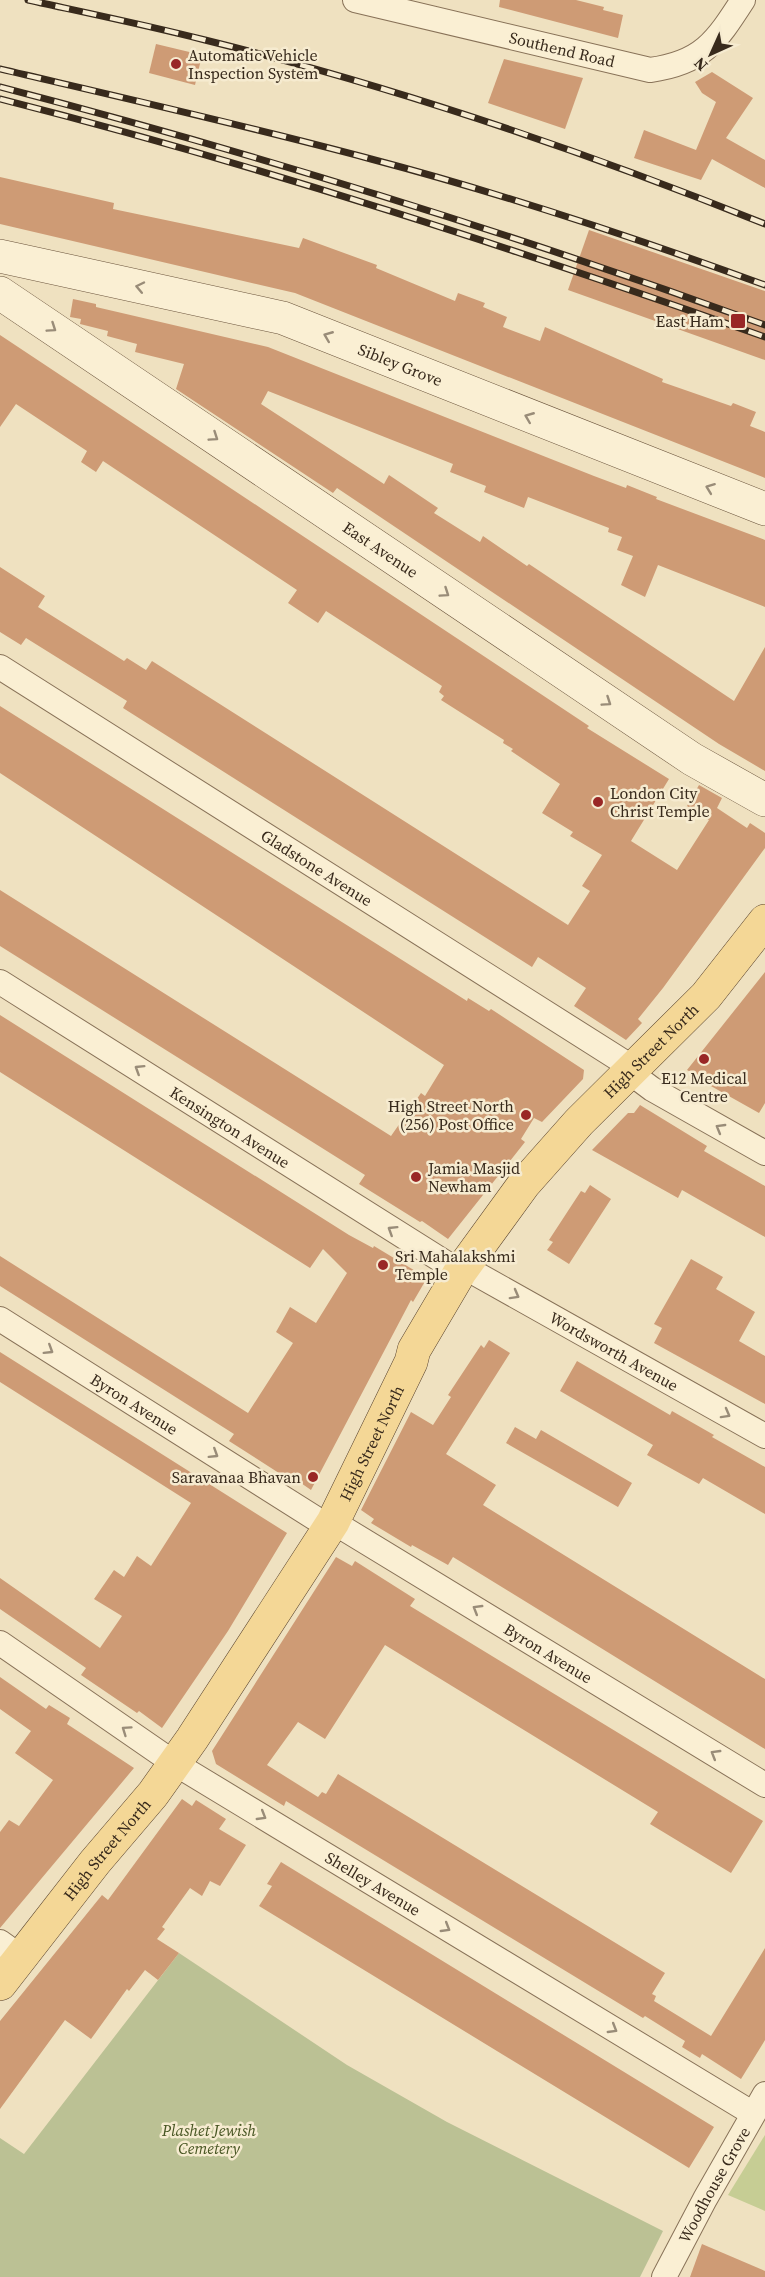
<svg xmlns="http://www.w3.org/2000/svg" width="765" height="2277" font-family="'Source Serif 4',serif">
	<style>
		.green { fill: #c6cd94 }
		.cemetery { fill: #bbc194 }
		.building { fill: #ce9b75 }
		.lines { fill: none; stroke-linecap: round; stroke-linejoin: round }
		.minor-casing { stroke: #887258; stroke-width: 26 }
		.secondary-casing { stroke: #6a533b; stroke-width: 34 }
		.primary-casing { stroke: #56402c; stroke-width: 34 }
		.minor { stroke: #faefd3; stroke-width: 24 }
		.secondary { stroke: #faefd3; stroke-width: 33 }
		.primary { stroke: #f4d796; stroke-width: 33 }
		.rail-casing { stroke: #382a1c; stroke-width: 7 }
		.rail { stroke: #f6ebd0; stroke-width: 4.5; stroke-dasharray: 14; stroke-linecap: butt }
		.oneway { stroke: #998c78 }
		.poi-dot { fill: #992726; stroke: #f6ebd0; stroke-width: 2 }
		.labels { text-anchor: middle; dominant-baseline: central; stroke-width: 5; stroke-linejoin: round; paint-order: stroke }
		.street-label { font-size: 16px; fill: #382a1c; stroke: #f6ebd0 }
		.poi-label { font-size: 16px; fill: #382a1c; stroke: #f6ebd0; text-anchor: start }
		.park-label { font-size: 16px; font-style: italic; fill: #475522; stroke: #f6ebd0 }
	</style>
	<rect width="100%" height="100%" fill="#efe1c0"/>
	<!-- green -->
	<path class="green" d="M765,2135V2211L728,2195Z"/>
	<!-- cemetery -->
	<path class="cemetery" d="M179,1953L347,2065L447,2122L663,2231L640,2277H0V2138L24,2154Z"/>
	<!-- building -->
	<g class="building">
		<path d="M500,0H576L604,7L603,10L623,15L618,38L499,7Z"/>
		<path d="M156,44L202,55L195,85L149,73Z"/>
		<path d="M504,59L583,78L565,129L488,103Z"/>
		<path d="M712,72L753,98L726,138L765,160V188L712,159L701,180L634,158L644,130L696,150L716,102L702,93L695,82Z"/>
		<path d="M0,177L114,203L113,209L299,248L303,238L377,265L376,268L455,301L458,293L485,303L483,307L507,317L503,327L540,341L545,327L663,379L662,382L731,406L733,403L756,412L750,426L765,432V478L295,293L0,224Z"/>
		<path d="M589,230L765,291V360L568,290Z"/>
		<path d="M73,299L96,304V307L268,347L594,476L626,488L627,485L657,497L656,499L765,540V607L658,565L645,597L621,585L633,556L617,550L622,537L608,532L609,528L528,497L524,508L484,492L486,486L450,472L453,464L268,391L261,404L384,484L389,475L438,508L434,513L480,542L483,536L527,566L529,564L734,701L765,647V771L719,744L337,488L333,493L176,389L184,364L135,352L137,344L107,336L108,331L80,324L81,319L70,317Z"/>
		<path d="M0,335L589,726L587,728L669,779L631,841L677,870L709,820L687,806L699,785L722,798L717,808L747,828L750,823L765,833V848L663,988L638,1019L642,1023L626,1040L574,1006L586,988L538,957L532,967L123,708L127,701L26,638L21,645L0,632V567L45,596L38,607L124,661L127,658L146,670L152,661L568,925L590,891L582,886L602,855L570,836L573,832L542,813L560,784L511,751L513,749L503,743L504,740L441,700L444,696L439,692L442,686L326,611L318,623L288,603L297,590L103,461L96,472L81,462L87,451L16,404L0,427Z"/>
		<path d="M0,706L467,1001L468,998L489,1011L491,1009L584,1070L583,1079L542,1122L534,1118L521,1139L525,1142L448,1239L422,1221L420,1222L359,1184L365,1175L0,946V890L391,1136L421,1093L425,1096L444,1065L0,773Z"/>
		<path d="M765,972V1103L759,1113L702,1081L703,1079L687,1070Z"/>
		<path d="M0,1015L349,1235L373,1248L374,1246L427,1278L413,1302L411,1300L311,1490L298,1481L296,1484L229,1441L234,1434L0,1286V1256L248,1413L293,1343L276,1332L290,1307L316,1323L347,1273L323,1249L310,1268L0,1072Z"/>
		<path d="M640,1105L707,1146L704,1151L765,1186V1237L682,1190L678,1198L592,1150L628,1113H634Z"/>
		<path d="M590,1185L611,1199L569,1264L547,1250L553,1242L549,1240L581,1191L585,1193Z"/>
		<path d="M691,1259L723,1277L716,1289L755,1312L739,1341L765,1356V1404L654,1343L662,1328L654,1324Z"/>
		<path d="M489,1340L510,1353L446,1454L496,1485L483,1505L765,1679V1749L453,1557L448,1565L412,1545L411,1547L371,1523L374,1519L361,1510L411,1412L433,1425L451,1397L448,1395L481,1345L484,1348Z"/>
		<path d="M0,1352L287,1533L228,1631L162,1728L139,1711L137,1713L81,1675L86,1668L0,1609V1578L100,1648L122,1616L94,1599L114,1570L124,1577L137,1556L151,1566L191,1503L0,1382Z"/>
		<path d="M577,1361L670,1415L672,1411L714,1435L712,1437L765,1467V1514L703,1478L699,1484L647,1455L653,1445L560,1391Z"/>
		<path d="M515,1427L536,1439L541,1430L632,1483L618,1507L506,1443Z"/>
		<path d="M336,1557L352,1566L355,1561L415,1599L410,1606L763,1821L731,1873L650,1824L658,1812L385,1645L325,1739L298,1722L267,1765L318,1797L322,1792L326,1794L338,1774L665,1973L652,1994L656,1996L654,2001L711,2036L765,1948V2040L741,2079L702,2054L700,2058L682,2047L685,2041L645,2016L643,2018L286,1801L284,1806L216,1764L212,1751Z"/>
		<path d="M0,1677L46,1709L49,1705L70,1718L67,1724L134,1768L0,1928V1832L9,1820L19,1826L53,1780L15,1753L31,1731L0,1709Z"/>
		<path d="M182,1799L192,1806L196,1800L226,1819L219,1829L246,1845L220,1886L210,1881L202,1896L190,1888L162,1927L165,1929L157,1939L179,1953L158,1980L145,1970L129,1991L127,1989L91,2039L65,2020L0,2109V2021L102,1895L108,1900Z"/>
		<path d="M281,1862L714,2127L689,2168L259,1906L272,1886L267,1884Z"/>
		<path d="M702,2244L765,2271V2277H690Z"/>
	</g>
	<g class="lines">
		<!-- minor casing -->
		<g class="minor-casing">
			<g id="minor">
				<path id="s1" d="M355,0L650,70C702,63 716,42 743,0"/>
				<path id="s2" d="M0,667L622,1061L640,1080L652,1089L765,1153"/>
				<path id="s3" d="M0,982L460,1272"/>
				<path id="s4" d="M464,1267L765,1436"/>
				<path id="s5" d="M0,1319L329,1527"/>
				<path id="s6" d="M333,1522L765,1785"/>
				<path id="s7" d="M0,1643L174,1763L752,2113"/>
				<path d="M0,1942L21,1957"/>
				<path id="s8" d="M664,2277L705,2199L765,2094"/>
			</g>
		</g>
		<!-- secondary casing -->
		<g class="secondary-casing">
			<g id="secondary">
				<path id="s9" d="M0,256L283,318L765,509"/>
				<path id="s10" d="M0,293L692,759L765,800"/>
			</g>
		</g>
		<!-- primary casing -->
		<g class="primary-casing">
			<g id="primary">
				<path id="s11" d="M0,1984L95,1862L153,1794L192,1739L333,1522L411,1362L414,1350L460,1272L524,1184L579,1122L706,996L765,921"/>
			</g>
		</g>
		<!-- minor -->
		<use href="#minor" class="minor"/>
		<!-- secondary -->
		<use href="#secondary" class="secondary"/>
		<!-- primary -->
		<use href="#primary" class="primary"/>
		<!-- rail casing -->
		<g class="rail-casing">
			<g id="rail">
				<path d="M28,0C87,13 146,25 205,40C396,87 583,151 765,224"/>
				<path d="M0,69C124,98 248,126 371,159C504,194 636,238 765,285"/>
				<path d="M0,87C258,154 514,234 765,325"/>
				<path d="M0,99C259,165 513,248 765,337"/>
			</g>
		</g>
		<!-- rail -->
		<use href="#rail" class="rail"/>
	</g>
	<!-- one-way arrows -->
	<defs><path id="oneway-chevron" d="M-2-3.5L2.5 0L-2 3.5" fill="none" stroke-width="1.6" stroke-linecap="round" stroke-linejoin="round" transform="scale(1.5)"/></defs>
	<g class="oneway">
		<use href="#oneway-chevron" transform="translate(140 287) rotate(-168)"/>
		<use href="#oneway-chevron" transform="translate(52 328) rotate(34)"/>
		<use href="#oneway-chevron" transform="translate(328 336) rotate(-158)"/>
		<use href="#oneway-chevron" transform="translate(529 417) rotate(-158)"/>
		<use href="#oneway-chevron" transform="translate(214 437) rotate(34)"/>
		<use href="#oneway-chevron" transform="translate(710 488) rotate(-159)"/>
		<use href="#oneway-chevron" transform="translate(445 593) rotate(34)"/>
		<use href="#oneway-chevron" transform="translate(607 702) rotate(34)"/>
		<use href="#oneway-chevron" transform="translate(139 1069) rotate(-148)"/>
		<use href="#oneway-chevron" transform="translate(720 1128) rotate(-150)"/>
		<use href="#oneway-chevron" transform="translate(392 1230) rotate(-148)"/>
		<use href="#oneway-chevron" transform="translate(515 1295) rotate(29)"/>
		<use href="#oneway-chevron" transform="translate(49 1350) rotate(32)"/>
		<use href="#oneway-chevron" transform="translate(726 1414) rotate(29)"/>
		<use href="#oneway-chevron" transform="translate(214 1454) rotate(32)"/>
		<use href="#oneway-chevron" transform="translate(477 1609) rotate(-149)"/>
		<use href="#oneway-chevron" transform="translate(126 1730) rotate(-145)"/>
		<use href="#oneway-chevron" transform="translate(715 1754) rotate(-149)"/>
		<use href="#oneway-chevron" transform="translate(262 1816) rotate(31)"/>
		<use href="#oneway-chevron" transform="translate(446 1928) rotate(31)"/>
		<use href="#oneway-chevron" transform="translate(613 2029) rotate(31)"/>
	</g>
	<!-- markers -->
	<g class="poi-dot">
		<circle cx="176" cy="64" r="6"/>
		<rect x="730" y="313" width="16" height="16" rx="3"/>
		<circle cx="598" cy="802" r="6"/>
		<circle cx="704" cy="1059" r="6"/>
		<circle cx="526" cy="1115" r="6"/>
		<circle cx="416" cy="1177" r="6"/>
		<circle cx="383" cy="1265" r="6"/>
		<circle cx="313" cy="1477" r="6"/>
	</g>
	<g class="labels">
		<!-- street labels -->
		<g class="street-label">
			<text stroke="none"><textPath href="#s1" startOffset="213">Southend Road</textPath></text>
			<text stroke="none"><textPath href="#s9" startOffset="416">Sibley Grove</textPath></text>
			<text stroke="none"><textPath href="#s10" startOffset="459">East Avenue</textPath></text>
			<text stroke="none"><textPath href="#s2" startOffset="375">Gladstone Avenue</textPath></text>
			<text stroke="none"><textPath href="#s11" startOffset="1144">High Street North</textPath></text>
			<text stroke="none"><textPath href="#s3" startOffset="272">Kensington Avenue</textPath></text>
			<text stroke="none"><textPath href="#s4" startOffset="172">Wordsworth Avenue</textPath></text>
			<text stroke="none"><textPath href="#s5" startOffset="159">Byron Avenue</textPath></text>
			<text stroke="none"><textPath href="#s11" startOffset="658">High Street North</textPath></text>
			<text stroke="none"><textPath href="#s6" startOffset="252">Byron Avenue</textPath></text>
			<text stroke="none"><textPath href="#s11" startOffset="172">High Street North</textPath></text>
			<text stroke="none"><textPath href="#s7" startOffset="444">Shelley Avenue</textPath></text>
			<text stroke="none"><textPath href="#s8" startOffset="105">Woodhouse Grove</textPath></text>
		</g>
		<!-- poi labels -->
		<g class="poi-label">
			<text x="188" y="55">Automatic Vehicle<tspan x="188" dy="18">Inspection System</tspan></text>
			<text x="724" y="321" text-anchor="end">East Ham</text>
			<text x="610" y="793">London City<tspan x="610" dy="18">Christ Temple</tspan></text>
			<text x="704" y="1078" text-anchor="middle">E12 Medical<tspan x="704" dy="18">Centre</tspan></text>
			<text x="514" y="1106" text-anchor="end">High Street North<tspan x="514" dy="18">(256) Post Office</tspan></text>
			<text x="428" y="1168">Jamia Masjid<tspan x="428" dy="18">Newham</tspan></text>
			<text x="395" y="1256">Sri Mahalakshmi<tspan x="395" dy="18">Temple</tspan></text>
			<text x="301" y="1477" text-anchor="end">Saravanaa Bhavan</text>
		</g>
		<!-- park labels -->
		<g class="park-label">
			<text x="209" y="2130">Plashet Jewish<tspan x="209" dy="18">Cemetery</tspan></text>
		</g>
	</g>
	<!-- north arrow -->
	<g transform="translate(711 54) rotate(225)" stroke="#f6ebd0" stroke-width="4.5" paint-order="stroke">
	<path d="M0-4.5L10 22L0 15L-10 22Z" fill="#382a1c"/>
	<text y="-9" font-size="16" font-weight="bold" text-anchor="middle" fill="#382a1c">N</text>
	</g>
</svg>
